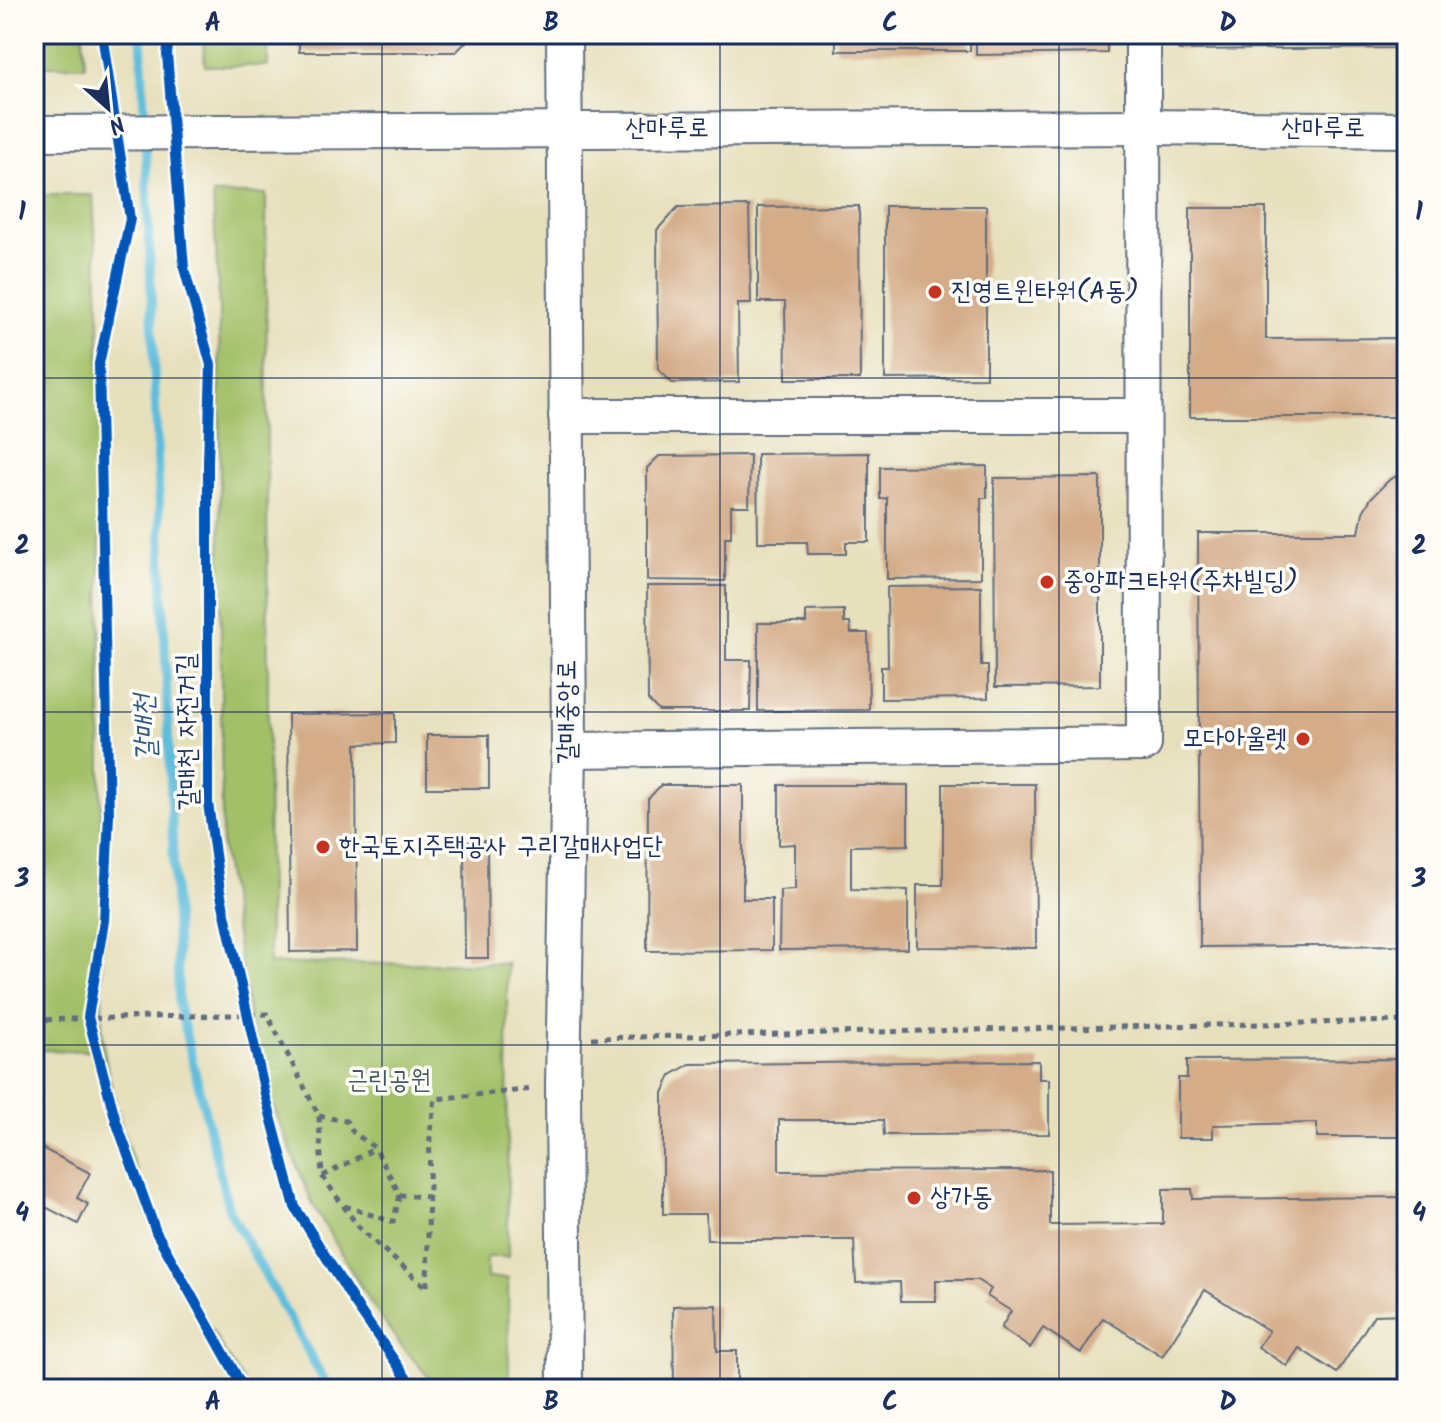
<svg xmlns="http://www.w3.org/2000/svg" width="1441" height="1423" font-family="Kalam,'Poor Story',sans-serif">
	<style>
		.green { fill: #a3c067; stroke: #5f7862; stroke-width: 2 }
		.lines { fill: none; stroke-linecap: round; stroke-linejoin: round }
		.stream { stroke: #5dbddc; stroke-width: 9 }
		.building { fill: #d4ac88 }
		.minor-casing { stroke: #626d7f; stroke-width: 38 }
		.path { stroke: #626d7f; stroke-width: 5; stroke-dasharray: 6 6; stroke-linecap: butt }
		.minor { stroke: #fff; stroke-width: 34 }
		.cycleway-casing { stroke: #fdfcf7; stroke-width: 15 }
		.cycleway { stroke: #0057b8; stroke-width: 10 }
		.grid { fill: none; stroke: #1b2f5e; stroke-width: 2; stroke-opacity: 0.55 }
		.poi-dot { fill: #c8321e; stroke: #fdfcf7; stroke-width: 3 }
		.labels { text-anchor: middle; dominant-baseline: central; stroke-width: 7; stroke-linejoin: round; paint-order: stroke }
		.street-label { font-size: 26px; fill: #1b2f5e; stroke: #fdfcf7 }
		.poi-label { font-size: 26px; fill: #1b2f5e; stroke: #fdfcf7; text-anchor: start }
		.park-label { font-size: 26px; fill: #445a61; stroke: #fdfcf7 }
		.water-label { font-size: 28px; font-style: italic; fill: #2f5a84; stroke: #fdfcf7 }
		.neatline { fill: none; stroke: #1b2f5e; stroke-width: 3 }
		.grid-label { font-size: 26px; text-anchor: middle; font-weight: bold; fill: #1b2f5e }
	</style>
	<rect width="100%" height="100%" fill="#fdfcf7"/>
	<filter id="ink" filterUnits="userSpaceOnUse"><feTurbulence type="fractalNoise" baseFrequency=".0125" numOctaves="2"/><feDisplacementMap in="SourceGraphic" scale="16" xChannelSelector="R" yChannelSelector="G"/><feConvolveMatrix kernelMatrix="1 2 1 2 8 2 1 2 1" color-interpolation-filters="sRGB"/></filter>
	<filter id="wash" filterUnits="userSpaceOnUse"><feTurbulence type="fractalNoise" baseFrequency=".006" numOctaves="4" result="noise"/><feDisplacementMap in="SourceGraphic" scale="32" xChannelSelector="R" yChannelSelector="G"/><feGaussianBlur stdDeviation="1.8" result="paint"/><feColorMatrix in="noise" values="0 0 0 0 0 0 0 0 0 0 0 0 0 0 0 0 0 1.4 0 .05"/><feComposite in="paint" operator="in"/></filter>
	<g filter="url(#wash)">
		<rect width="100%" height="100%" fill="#e7e0bd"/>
		<!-- green -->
		<g class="green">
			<path d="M34,34H83L85,66H34Z"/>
			<path d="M203,34H268V66H205Z"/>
			<path d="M213,194H266L269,964L507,963L508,1257H487V1278H508L509,1389H439L399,1343L368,1299L313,1205L272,1104L248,1011L222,846L219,306Z"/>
			<path d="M34,195H93L99,307L102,1028C103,1055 110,1080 116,1106C143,1207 190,1302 248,1389H243C178,1290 117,1168 99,1051L34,1050Z"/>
		</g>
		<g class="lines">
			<!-- stream -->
			<path class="stream" d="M141,34L179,1006L229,1210L329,1389"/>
		</g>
		<g id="blocks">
			<!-- building -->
			<g class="building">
				<path d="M299,34H474L456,52H299Z"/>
				<rect x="836" y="34" width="134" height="17"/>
				<path d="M976,34H1107V53L976,55Z"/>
				<path d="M1173,34H1407V48L1179,50L1173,42Z"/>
				<path d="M749,206L751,304H738L739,382L672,383L658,369L657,230L678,207Z"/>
				<path d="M859,206L860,379H786L785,302H758V207Z"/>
				<path d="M885,206H986V378L885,379Z"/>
				<path d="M1190,208H1266V339L1407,338V417H1190Z"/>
				<path d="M869,453V542H846V554H808L807,542H758L757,454Z"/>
				<path d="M750,455L749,506H731V537H725V581L647,580V468L659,456Z"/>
				<path d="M987,466V498H981V578L887,579V498L880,499V467Z"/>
				<path d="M1407,472V945L1200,947L1198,533H1359L1363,512L1371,498L1390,479Z"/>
				<path d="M1100,477V686L995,687L994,478Z"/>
				<path d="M647,586H726V660H751L750,711H659L648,700Z"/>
				<path d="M981,586V666H988V698L881,699V667H888L887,587Z"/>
				<path d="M844,610V623H850L851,633H868L869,710L758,711V623H806V611Z"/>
				<path d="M395,713V743L356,744L357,951L290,952L288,714Z"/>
				<rect x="427" y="735" width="62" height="53"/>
				<path d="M943,784H1035L1036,948L917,947V885H943Z"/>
				<path d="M661,785H743V899H772V950L647,951L648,799Z"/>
				<path d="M779,785H908V845L851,846V889L908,890V949L779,950L780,890L795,889V844L779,845Z"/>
				<path d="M487,841L488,958H465L464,842Z"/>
				<path d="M1407,1059V1137H1317V1123L1213,1125V1138H1178V1078H1187V1060Z"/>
				<path d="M1039,1061V1079H1049V1134L884,1135L883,1120H779V1171L1050,1170V1225L1163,1224V1189H1192L1193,1199L1407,1197V1314L1374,1315L1337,1373L1299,1348L1287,1366L1258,1347L1269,1331L1205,1290L1162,1356L1103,1318L1081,1353L1043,1328L1030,1348L1001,1328L1011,1311L987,1296L991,1289L977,1280H936V1301H901L900,1282L856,1283L854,1240H707L706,1214H663V1093L671,1075L690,1064Z"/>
				<path d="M34,1144L90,1173L77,1198L88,1204L78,1224L34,1201Z"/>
				<path d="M716,1305L717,1351H737V1386H719V1389H674L673,1306Z"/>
			</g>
		</g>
	</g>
	<g filter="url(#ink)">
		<use href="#blocks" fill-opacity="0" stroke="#626d7f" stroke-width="2"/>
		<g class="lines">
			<!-- minor casing -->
			<g class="minor-casing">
				<g id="minor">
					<path d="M564,34L569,750L563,1086L565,1389"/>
					<path d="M34,133L1143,127L1407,130"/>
					<path d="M566,416H1142"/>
					<path d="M569,750L1144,744L1143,34"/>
				</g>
			</g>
			<!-- path -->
			<g class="path">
				<path d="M34,1020L267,1014L319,1116L322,1176L360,1229L427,1288L430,1133L435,1099L534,1089"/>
				<path d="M592,1038L1407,1021"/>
				<path d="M319,1116L346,1121L353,1132L375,1148L400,1195L429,1197"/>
				<path d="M323,1176L374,1149"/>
				<path d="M345,1206L393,1222L400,1195"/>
			</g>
			<!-- minor -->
			<use href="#minor" class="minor"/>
			<!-- cycleway casing -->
			<g class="cycleway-casing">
				<g id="cycleway">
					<path d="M102,34L130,219L99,364L109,815L104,921L88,1017L116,1121L156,1232L244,1389"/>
					<path d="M170,34L167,54L184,268L211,365L208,461V803L220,891L266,1098L295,1207L354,1302L414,1389"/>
				</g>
			</g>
			<!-- cycleway -->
			<use href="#cycleway" class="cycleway"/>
		</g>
	</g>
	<!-- grid -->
	<path class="grid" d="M382,34V1389M720,34V1389M1059,34V1389M34,378H1407M34,712H1407M34,1045H1407"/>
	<!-- markers -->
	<g class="poi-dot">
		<circle cx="935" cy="292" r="8"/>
		<circle cx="1047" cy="582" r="8"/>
		<circle cx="1303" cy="739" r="8"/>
		<circle cx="323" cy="847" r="8"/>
		<circle cx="914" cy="1198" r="8"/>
	</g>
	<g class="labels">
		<!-- street labels -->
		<g class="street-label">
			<text x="667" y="129">산마루로</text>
			<text x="1323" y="129">산마루로</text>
			<text transform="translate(568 712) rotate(-90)">갈매중앙로</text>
			<text transform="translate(188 732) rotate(-91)">갈매천 자전거길</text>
		</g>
		<!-- poi labels -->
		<g class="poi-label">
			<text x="951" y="292">진영트윈타워(A동)</text>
			<text x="1063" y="582">중앙파크타워(주차빌딩)</text>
			<text x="1287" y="739" text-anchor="end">모다아울렛</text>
			<text x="339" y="847">한국토지주택공사 구리갈매사업단</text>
			<text x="930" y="1198">상가동</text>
		</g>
		<!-- park labels -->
		<g class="park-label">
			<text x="389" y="1081">근린공원</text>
		</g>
		<!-- water labels -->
		<g class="water-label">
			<text transform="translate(146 728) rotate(-92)">갈매천</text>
		</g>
	</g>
	<!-- margin -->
	<rect width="1441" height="1423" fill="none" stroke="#fdfcf7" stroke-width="88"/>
	<!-- north arrow -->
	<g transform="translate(108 108) rotate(153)" stroke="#fdfcf7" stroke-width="6" paint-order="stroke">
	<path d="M0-6L14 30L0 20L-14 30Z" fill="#1b2f5e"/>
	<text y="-12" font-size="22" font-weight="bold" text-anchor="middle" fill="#1b2f5e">N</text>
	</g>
	<rect x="44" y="44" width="1353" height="1335" class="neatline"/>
	<g class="grid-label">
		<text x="213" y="31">A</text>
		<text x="551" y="31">B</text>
		<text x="890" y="31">C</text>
		<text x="1228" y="31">D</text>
		<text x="22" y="220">1</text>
		<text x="1419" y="220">1</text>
		<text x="22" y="554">2</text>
		<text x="1419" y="554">2</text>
		<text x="22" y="887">3</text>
		<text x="1419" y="887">3</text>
		<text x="22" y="1221">4</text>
		<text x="1419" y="1221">4</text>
		<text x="213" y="1410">A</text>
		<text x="551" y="1410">B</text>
		<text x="890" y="1410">C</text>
		<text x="1228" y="1410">D</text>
	</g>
</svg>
